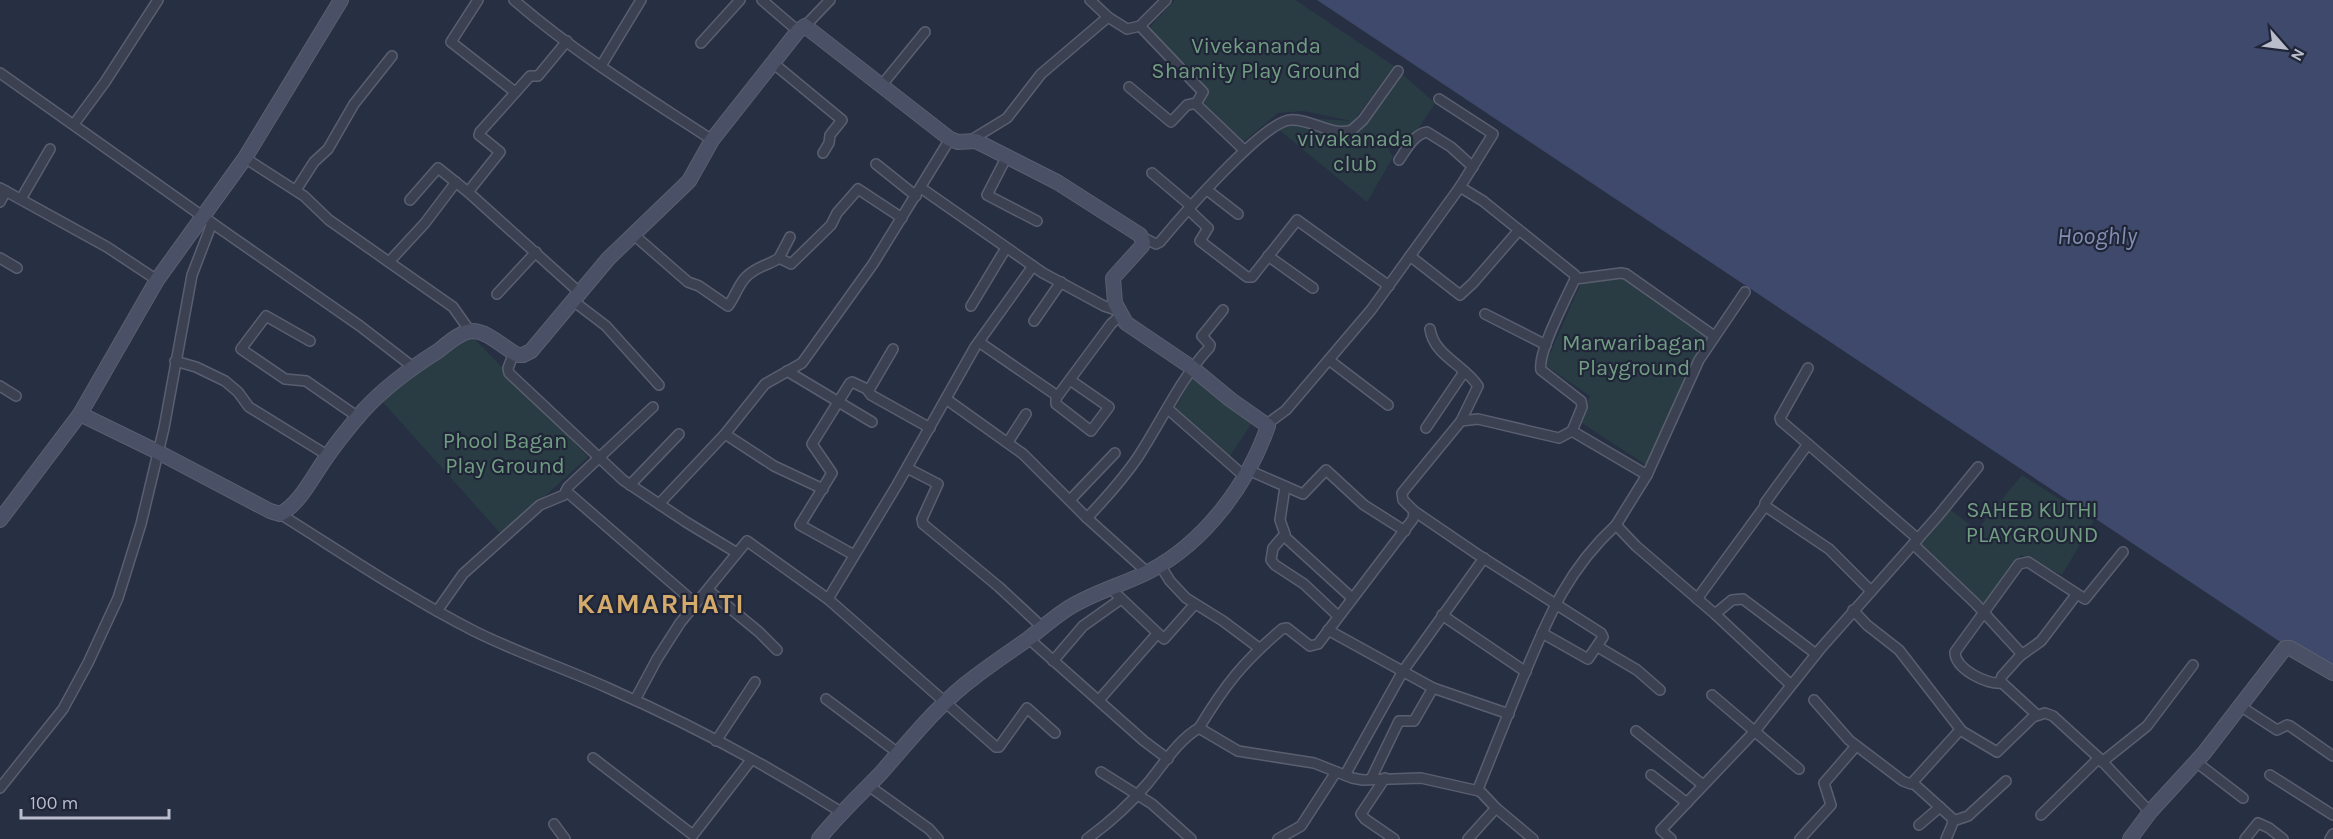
<svg xmlns="http://www.w3.org/2000/svg" width="2333" height="839" font-family="Karla,sans-serif">
	<style>
		.green { fill: #293c44 }
		.water { fill: #3e496b }
		.lines { fill: none; stroke-linecap: round; stroke-linejoin: round }
		.street-casing { stroke: #5a5f70; stroke-width: 12 }
		.secondary-casing { stroke: #5a5f70; stroke-width: 16 }
		.street { stroke: #3c4152; stroke-width: 9 }
		.secondary { stroke: #4a5065; stroke-width: 14 }
		.labels { text-anchor: middle; dominant-baseline: central; stroke-width: 4.5; stroke-linejoin: round; paint-order: stroke }
		.park-label { font-size: 22px; fill: #719d82; stroke: #202638 }
		.water-label { font-size: 24px; font-style: italic; fill: #818eb2; stroke: #202638 }
		.district-label { font-size: 28px; font-weight: bold; letter-spacing: 1.5px; fill: #d5ab6b; stroke: #202638 }
	</style>
	<rect width="100%" height="100%" fill="#272f43"/>
	<!-- green -->
	<g class="green">
		<path d="M1175,0H1295L1394,66L1353,122L1365,123L1401,73L1435,103L1403,152L1382,137L1393,157L1367,202L1278,129L1308,118L1352,121L1303,111L1278,113L1243,142L1202,101L1208,92L1148,29Z"/>
		<path d="M1625,278L1708,337L1646,465L1579,421L1590,396L1545,365L1581,283Z"/>
		<path d="M470,334L588,457L502,535L382,401Z"/>
		<path d="M1195,374L1253,421L1230,456L1174,410Z"/>
		<path d="M2022,475L2094,521L2062,575L2021,555L1983,610L1915,545L1948,508L1977,530Z"/>
	</g>
	<!-- water -->
	<path class="water" d="M1317,0H2333V666L2291,649Z"/>
	<g class="lines">
		<!-- street casing -->
		<g class="street-casing">
			<g id="street">
				<path d="M478,0L451,42L515,92"/>
				<path d="M514,0C575,53 645,96 712,140"/>
				<path d="M762,0L798,31"/>
				<path d="M1090,0L1108,17L1127,29L1140,26L1166,0"/>
				<path d="M805,26L830,0"/>
				<path d="M1140,26L1203,92L1197,102L1198,106L1244,150"/>
				<path d="M701,43L740,0"/>
				<path d="M773,63L842,120L830,135L829,143L823,153"/>
				<path d="M601,66L641,0"/>
				<path d="M0,73L212,223L192,275L164,428L141,524L118,598L88,663L63,709L0,788"/>
				<path d="M881,86L925,32"/>
				<path d="M1129,87L1171,122L1187,105L1197,103"/>
				<path d="M1439,99L1493,134L1460,187"/>
				<path d="M74,124L105,82L158,0"/>
				<path d="M971,140L1007,118L1041,74L1108,17"/>
				<path d="M245,158L304,196L329,220L453,307L470,331"/>
				<path d="M1006,158L987,195L1037,221"/>
				<path d="M1399,160C1406,150 1414,134 1427,132L1451,147L1473,167"/>
				<path d="M876,164L916,196"/>
				<path d="M1152,173L1191,206"/>
				<path d="M0,188L107,247L157,280"/>
				<path d="M921,188L1043,273L1104,306L1119,311"/>
				<path d="M296,190L314,162L328,149L354,104L392,56"/>
				<path d="M1207,190L1238,214"/>
				<path d="M468,192L500,152L479,135L480,132L530,76H538L567,41"/>
				<path d="M21,199L50,149"/>
				<path d="M410,200L438,168L468,192L579,292"/>
				<path d="M0,202L6,191"/>
				<path d="M1189,210L1208,228L1200,241L1247,277H1252L1297,220L1389,286"/>
				<path d="M212,223L360,326L413,367"/>
				<path d="M634,235L688,282L699,286L728,306C735,297 738,285 746,277C758,265 768,266 779,258L791,264L831,225L837,213L858,189L902,218"/>
				<path d="M1142,237L1156,244L1160,242C1179,219 1263,122 1290,120C1310,118 1332,137 1352,130L1363,120L1398,71"/>
				<path d="M1268,256L1313,288"/>
				<path d="M1410,256L1460,295L1473,283L1519,230"/>
				<path d="M0,258L17,268"/>
				<path d="M779,258L790,237"/>
				<path d="M389,262L425,223L456,182"/>
				<path d="M1575,279L1621,273L1626,274L1714,336"/>
				<path d="M1745,292L1699,360L1647,475L1616,525L1636,546L1715,614L1791,685"/>
				<path d="M497,294L536,252"/>
				<path d="M572,300L606,326L659,385"/>
				<path d="M971,306L1006,248"/>
				<path d="M1485,314L1546,345"/>
				<path d="M1034,321L1061,282"/>
				<path d="M1430,329C1434,356 1465,365 1478,386L1461,421"/>
				<path d="M310,341L266,316L241,349L285,379L306,381L358,417"/>
				<path d="M979,342L1056,395V404L1091,431L1109,407L1070,380"/>
				<path d="M514,353L508,368L509,373L623,480L686,522L737,553"/>
				<path d="M1329,360L1388,405"/>
				<path d="M175,361L196,367L225,381L238,392L249,407L327,455"/>
				<path d="M1808,368L1780,418L1781,421L1808,444L1765,503V506L1829,549L1871,591"/>
				<path d="M787,371L872,422"/>
				<path d="M0,386L16,396"/>
				<path d="M868,391L871,395L930,428"/>
				<path d="M1057,397L1111,324L1121,315"/>
				<path d="M946,399L1023,454L1087,518L1147,572"/>
				<path d="M653,407L568,487L566,491L695,603"/>
				<path d="M1168,409L1244,476"/>
				<path d="M1267,424L1286,410L1371,310L1460,187L1483,201L1575,275V279C1567,297 1537,353 1541,370L1581,401L1582,407L1572,431L1647,475"/>
				<path d="M1426,428L1464,372"/>
				<path d="M725,434L774,466L823,489"/>
				<path d="M1008,442L1026,414"/>
				<path d="M1808,444L1918,539"/>
				<path d="M907,468L938,484L922,519L923,524L999,587L1042,627"/>
				<path d="M1248,470L1303,494L1326,470L1364,505L1405,531"/>
				<path d="M630,485L679,434"/>
				<path d="M1285,487L1280,520L1285,534L1273,548L1271,560L1275,565L1304,584L1338,616"/>
				<path d="M1070,500L1115,453"/>
				<path d="M659,504L725,434L765,384L802,363L873,264L950,139"/>
				<path d="M1414,511L1477,554L1601,633L1603,637L1588,659L1542,633"/>
				<path d="M280,514C344,554 407,597 474,631C518,653 564,668 608,688C688,723 767,765 841,812"/>
				<path d="M1087,518C1105,499 1123,479 1138,457C1161,422 1181,378 1209,348L1210,345L1202,336L1223,310"/>
				<path d="M1284,536L1352,598"/>
				<path d="M1913,544L1975,603L2020,652V656L2002,676L2000,681L2037,715"/>
				<path d="M854,555L800,525L832,473L812,444L850,383L852,382L869,390L893,349"/>
				<path d="M1160,565L1170,581L1186,598L1223,621L1259,648"/>
				<path d="M1109,587L1164,639L1194,605"/>
				<path d="M708,590L759,632L777,650"/>
				<path d="M828,599L897,485L975,347L1033,266"/>
				<path d="M1697,599L1765,506"/>
				<path d="M1853,610L1867,625L1899,650L1961,730"/>
				<path d="M437,611L463,574L540,505L564,495L566,491"/>
				<path d="M1715,614L1732,600L1743,599L1816,654"/>
				<path d="M1442,615L1526,672"/>
				<path d="M1328,630L1433,688L1509,714"/>
				<path d="M1028,638L1144,741L1168,759"/>
				<path d="M1598,647L1637,670L1660,690"/>
				<path d="M2020,656L2041,641L2076,595"/>
				<path d="M1053,661L1083,626L1121,599"/>
				<path d="M2002,683C1987,685 1955,669 1955,652L2019,564L2028,562L2085,599L2123,552"/>
				<path d="M1712,695L1799,769"/>
				<path d="M826,699L898,753"/>
				<path d="M635,700L657,659L680,623L747,541L828,599L996,747H999L1027,708L1055,733"/>
				<path d="M1099,700L1157,634"/>
				<path d="M1814,700L1849,740L1903,781L1911,784L1960,730L1997,752L2033,717L2045,713L2053,716L2099,758L2150,812"/>
				<path d="M2240,706L2277,730L2287,725L2290,726L2333,756"/>
				<path d="M1199,728C1225,685 1243,662 1282,629L1287,628L1310,646L1318,644L1413,519L1414,511L1403,500L1402,493L1461,421L1478,419L1559,438L1572,431"/>
				<path d="M1636,731L1703,785"/>
				<path d="M716,741L755,682"/>
				<path d="M593,758L693,835L751,760"/>
				<path d="M2102,762L2147,726L2193,665"/>
				<path d="M2196,762L2243,798"/>
				<path d="M1101,772L1152,804L1191,839"/>
				<path d="M1345,775L1403,671L1484,558"/>
				<path d="M1651,775L1687,803"/>
				<path d="M2270,775L2333,815"/>
				<path d="M1385,778L1361,814L1365,819L1394,839"/>
				<path d="M1371,779L1399,721H1414L1433,688"/>
				<path d="M1913,783L1953,819L1952,825L1946,839"/>
				<path d="M869,786L929,829L938,839"/>
				<path d="M2041,815L2099,758"/>
				<path d="M1953,821L1968,816L2006,781"/>
				<path d="M554,824L565,839"/>
				<path d="M1919,825L1940,807"/>
				<path d="M1087,839C1109,823 1131,803 1148,783C1163,765 1178,740 1199,728L1238,751L1314,763L1352,778L1363,780L1421,778L1479,791"/>
				<path d="M1278,839L1301,826L1336,772"/>
				<path d="M1468,839L1496,808"/>
				<path d="M1533,839L1496,808L1478,789C1494,750 1509,711 1525,673C1549,615 1569,568 1616,525"/>
				<path d="M1671,839L1661,830L1755,731L1821,648L1938,516L1978,467"/>
				<path d="M1800,839L1831,805L1824,783L1856,746"/>
				<path d="M2245,839L2258,823L2269,828L2283,839"/>
				<path d="M2330,839L2333,834"/>
			</g>
		</g>
		<!-- secondary casing -->
		<g class="secondary-casing">
			<g id="secondary">
				<path d="M80,414L158,452L270,511L280,514C300,504 313,476 326,458C337,442 350,426 363,411C384,388 411,368 438,351C447,344 461,331 473,331C490,332 503,348 518,355H523L531,351L608,259L689,181L712,140L798,31L805,26L950,139L958,142L976,141L1057,182L1140,235L1143,242L1142,246L1113,278L1115,303L1126,323L1191,367L1231,400L1268,426C1248,484 1205,542 1150,571C1123,585 1093,592 1067,609C1053,618 1041,629 1028,639C1011,651 993,663 976,676C939,703 911,739 881,773C860,795 838,815 819,839"/>
				<path d="M0,520L80,414L157,280L245,158L341,0"/>
				<path d="M2130,839L2150,812L2204,753L2285,648H2290L2333,673"/>
			</g>
		</g>
		<!-- street -->
		<use href="#street" class="street"/>
		<!-- secondary -->
		<use href="#secondary" class="secondary"/>
	</g>
	<g class="labels">
		<!-- park labels -->
		<g class="park-label">
			<text x="1256" y="46">Vivekananda<tspan x="1256" dy="25">Shamity Play Ground</tspan></text>
			<text x="1355" y="139">vivakanada<tspan x="1355" dy="25">club</tspan></text>
			<text x="1634" y="343">Marwaribagan<tspan x="1634" dy="25">Playground</tspan></text>
			<text x="505" y="441">Phool Bagan<tspan x="505" dy="25">Play Ground</tspan></text>
			<text x="2032" y="510">SAHEB KUTHI<tspan x="2032" dy="25">PLAYGROUND</tspan></text>
		</g>
		<!-- water labels -->
		<g class="water-label">
			<text x="2097" y="236">Hooghly</text>
		</g>
		<!-- district labels -->
		<g class="district-label">
			<text x="661" y="603">KAMARHATI</text>
		</g>
	</g>
	<!-- north arrow -->
	<g transform="translate(2285 48) rotate(118)" stroke="#202638" stroke-width="4.5" paint-order="stroke">
	<path d="M0-4.5L10 22L0 15L-10 22Z" fill="#b9bdcc"/>
	<text y="-9" font-size="16" font-weight="bold" text-anchor="middle" fill="#b9bdcc">N</text>
	</g>
	<!-- scale -->
	<path d="M21 809v9h148v-9" fill="none" stroke="#b9bdcc" stroke-width="3"/>
	<text x="30" y="809" font-size="18" fill="#b9bdcc" stroke="#202638" stroke-width="4.5" paint-order="stroke">100 m</text>
</svg>
